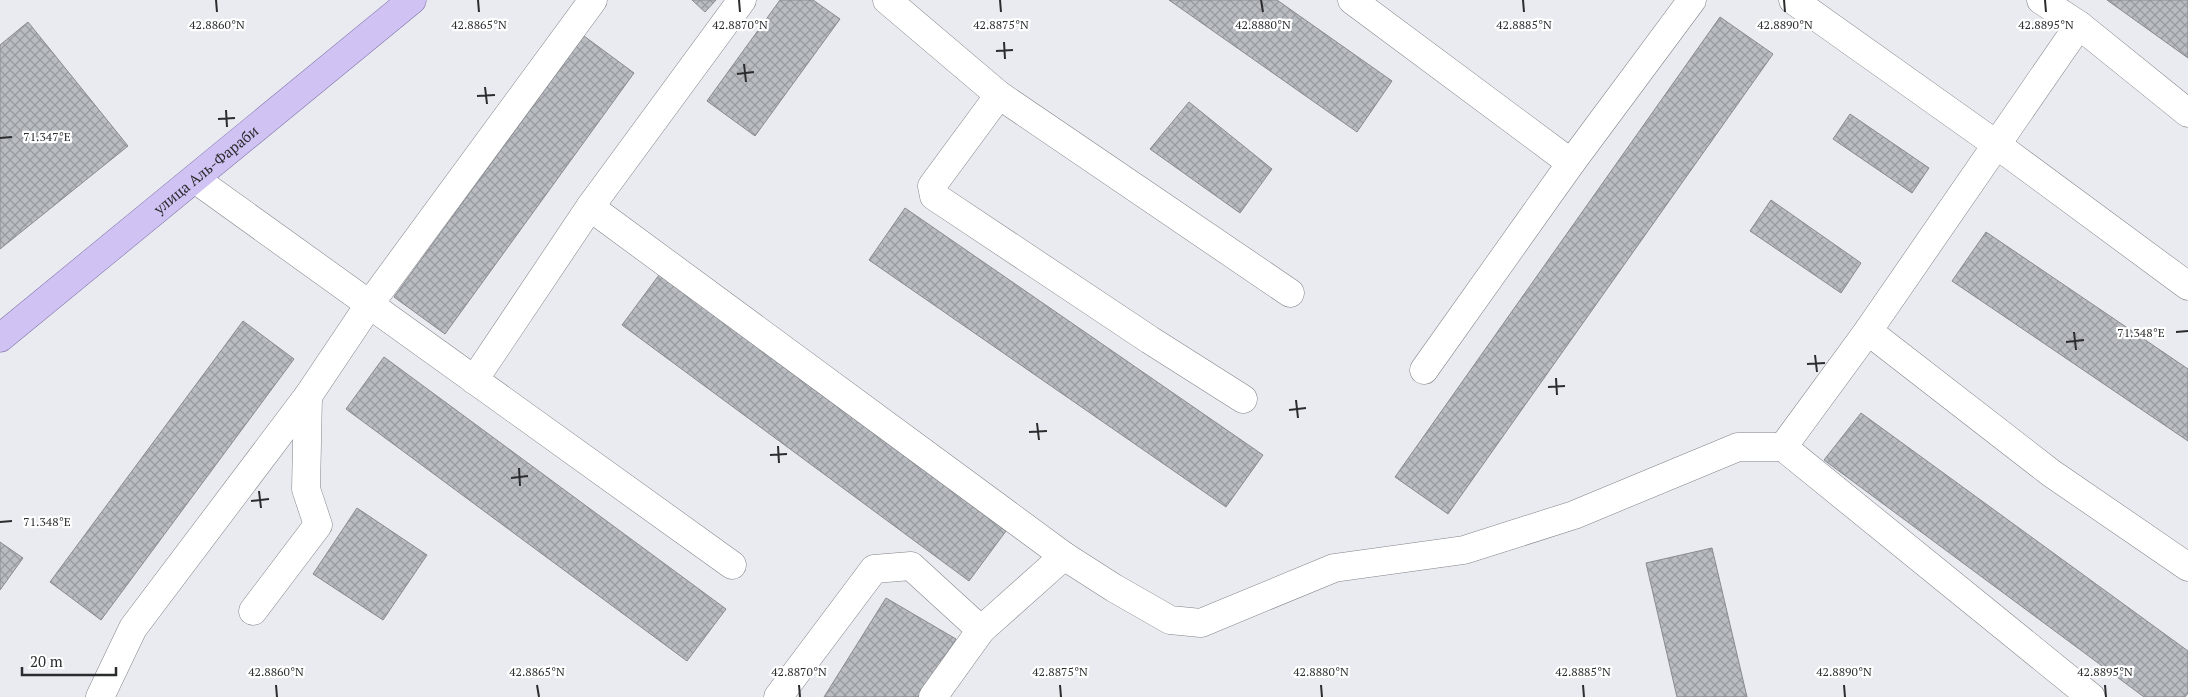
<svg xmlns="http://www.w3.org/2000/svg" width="2188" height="697" font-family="'PT Serif',serif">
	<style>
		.building { fill: url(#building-cross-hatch); stroke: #878b8f }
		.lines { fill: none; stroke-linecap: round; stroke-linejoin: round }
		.minor-casing { stroke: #828489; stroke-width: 29 }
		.major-casing { stroke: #8174aa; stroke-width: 29 }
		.minor { stroke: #fff; stroke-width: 28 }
		.major { stroke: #d0c3f4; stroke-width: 28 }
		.ticks { fill: none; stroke: #2b2c2e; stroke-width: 2 }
		.labels { text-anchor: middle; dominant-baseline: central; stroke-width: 4.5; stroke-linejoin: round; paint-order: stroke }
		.street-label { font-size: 15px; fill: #2b2c2e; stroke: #fff }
		.ticks-label { font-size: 12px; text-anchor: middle; fill: #2b2c2e; stroke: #fff; stroke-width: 4.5; stroke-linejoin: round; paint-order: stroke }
	</style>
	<defs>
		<pattern id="building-cross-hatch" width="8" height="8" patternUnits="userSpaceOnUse" patternTransform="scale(1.25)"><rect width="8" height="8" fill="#b9bdc2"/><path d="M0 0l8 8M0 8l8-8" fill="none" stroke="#979a9e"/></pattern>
	</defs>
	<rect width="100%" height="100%" fill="#e9ebf0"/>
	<!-- building -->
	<g class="building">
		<path d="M692,0H716L705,12Z"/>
		<path d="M780,0H813L840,19L755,136L707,101Z"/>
		<path d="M1169,0H1277L1392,81L1357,132Z"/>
		<path d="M2107,0H2188V58Z"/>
		<path d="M1720,17L1773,54L1448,514L1395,477Z"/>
		<path d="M28,22L128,146L0,249V45Z"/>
		<path d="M584,36L634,73L445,334L394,297Z"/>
		<path d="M1189,102L1272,169L1240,213L1150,149Z"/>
		<path d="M1850,114L1929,168L1912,193L1833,139Z"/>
		<path d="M1771,200L1861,263L1841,293L1750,231Z"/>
		<path d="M905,208L1263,455L1226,507L869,260Z"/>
		<path d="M1986,232L2188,369V441L1952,281Z"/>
		<path d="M659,275L1006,531L969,581L622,325Z"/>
		<path d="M243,321L294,359L101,620L50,582Z"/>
		<path d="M384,357L726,609L687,661L346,409Z"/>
		<path d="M1861,413L2188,651V693L2185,697H2144L1824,460Z"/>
		<path d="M357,508L427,555L383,620L313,574Z"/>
		<path d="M0,542L23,558L0,590Z"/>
		<path d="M1712,548L1747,697H1677L1646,563Z"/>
		<path d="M886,598L956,639L918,697H824Z"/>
	</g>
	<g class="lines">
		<!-- minor casing -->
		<g class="minor-casing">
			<g id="minor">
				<path d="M887,0L999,95L932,186L934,196L1150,340L1243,399"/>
				<path d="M1352,0L1571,163"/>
				<path d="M1793,0L1997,145L2188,286"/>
				<path d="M2041,0L2079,25L2188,113"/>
				<path d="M999,95L1290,293"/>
				<path d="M195,179L732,565"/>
				<path d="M590,207L1064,556"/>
				<path d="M1868,331L2051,473L2188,567"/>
				<path d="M1424,370L1571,163L1692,0"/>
				<path d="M474,380L590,207L742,0"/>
				<path d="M1783,447L1868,331L2079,25"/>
				<path d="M253,611L318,525L306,489L308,396"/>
				<path d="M100,697L133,628L308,396L369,305L593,0"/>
				<path d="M778,697L874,569L911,566L981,630"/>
				<path d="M933,697L981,630L1064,556L1114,588L1170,620L1201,623L1334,568L1464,550L1574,515L1738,447H1783L2091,697"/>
			</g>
		</g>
		<!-- major casing -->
		<g class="major-casing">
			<g id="major">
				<path id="s1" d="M0,338L412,0"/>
			</g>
		</g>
		<!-- minor -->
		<use href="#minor" class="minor"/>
		<!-- major -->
		<use href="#major" class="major"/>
	</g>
	<!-- ticks -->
	<path class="ticks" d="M216,0L217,12M478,0L479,12M739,0L740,12M1000,0L1001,12M1261,0L1263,12M1523,0L1524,12M1784,0L1785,12M2045,0L2046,12M1004,42L1005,59M996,51L1013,50M744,64L746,82M737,74L754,72M485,87L487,104M477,96L495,95M226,110L227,127M218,119L235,118M0,138L12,137M2074,332L2076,350M2176,332L2188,331M2066,342L2084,340M1815,355L1817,372M1807,364L1825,363M1556,378L1557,395M1548,387L1565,386M1296,400L1298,418M1289,410L1306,408M1037,423L1039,440M1029,432L1047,431M778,446L779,463M770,455L787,454M519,468L520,486M511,478L528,476M259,491L261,508M251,501L269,499M0,522L12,521M276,685L277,697M537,685L539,697M799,685L800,697M1060,685L1061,697M1321,685L1322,697M1583,685L1584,697M1844,685L1845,697M2105,685L2106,697"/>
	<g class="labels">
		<!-- street labels -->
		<g class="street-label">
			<text stroke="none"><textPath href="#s1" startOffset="266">улица Аль-Фараби</textPath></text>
		</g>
	</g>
	<g class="ticks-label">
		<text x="217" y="29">42.8860°N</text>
		<text x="479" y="29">42.8865°N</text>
		<text x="740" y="29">42.8870°N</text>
		<text x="1001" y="29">42.8875°N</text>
		<text x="1263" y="29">42.8880°N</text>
		<text x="1524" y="29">42.8885°N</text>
		<text x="1785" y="29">42.8890°N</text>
		<text x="2046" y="29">42.8895°N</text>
		<text x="47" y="141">71.347°E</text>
		<text x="2141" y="337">71.348°E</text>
		<text x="47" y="526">71.348°E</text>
		<text x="276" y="676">42.8860°N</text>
		<text x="537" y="676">42.8865°N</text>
		<text x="799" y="676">42.8870°N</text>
		<text x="1060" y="676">42.8875°N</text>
		<text x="1321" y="676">42.8880°N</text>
		<text x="1583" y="676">42.8885°N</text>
		<text x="1844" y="676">42.8890°N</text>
		<text x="2105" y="676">42.8895°N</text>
	</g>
	<!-- scale -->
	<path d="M22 667v8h94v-8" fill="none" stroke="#2b2c2e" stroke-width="2.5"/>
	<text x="30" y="667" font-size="15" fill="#2b2c2e" stroke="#ffffff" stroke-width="4" paint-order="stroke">20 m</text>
</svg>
